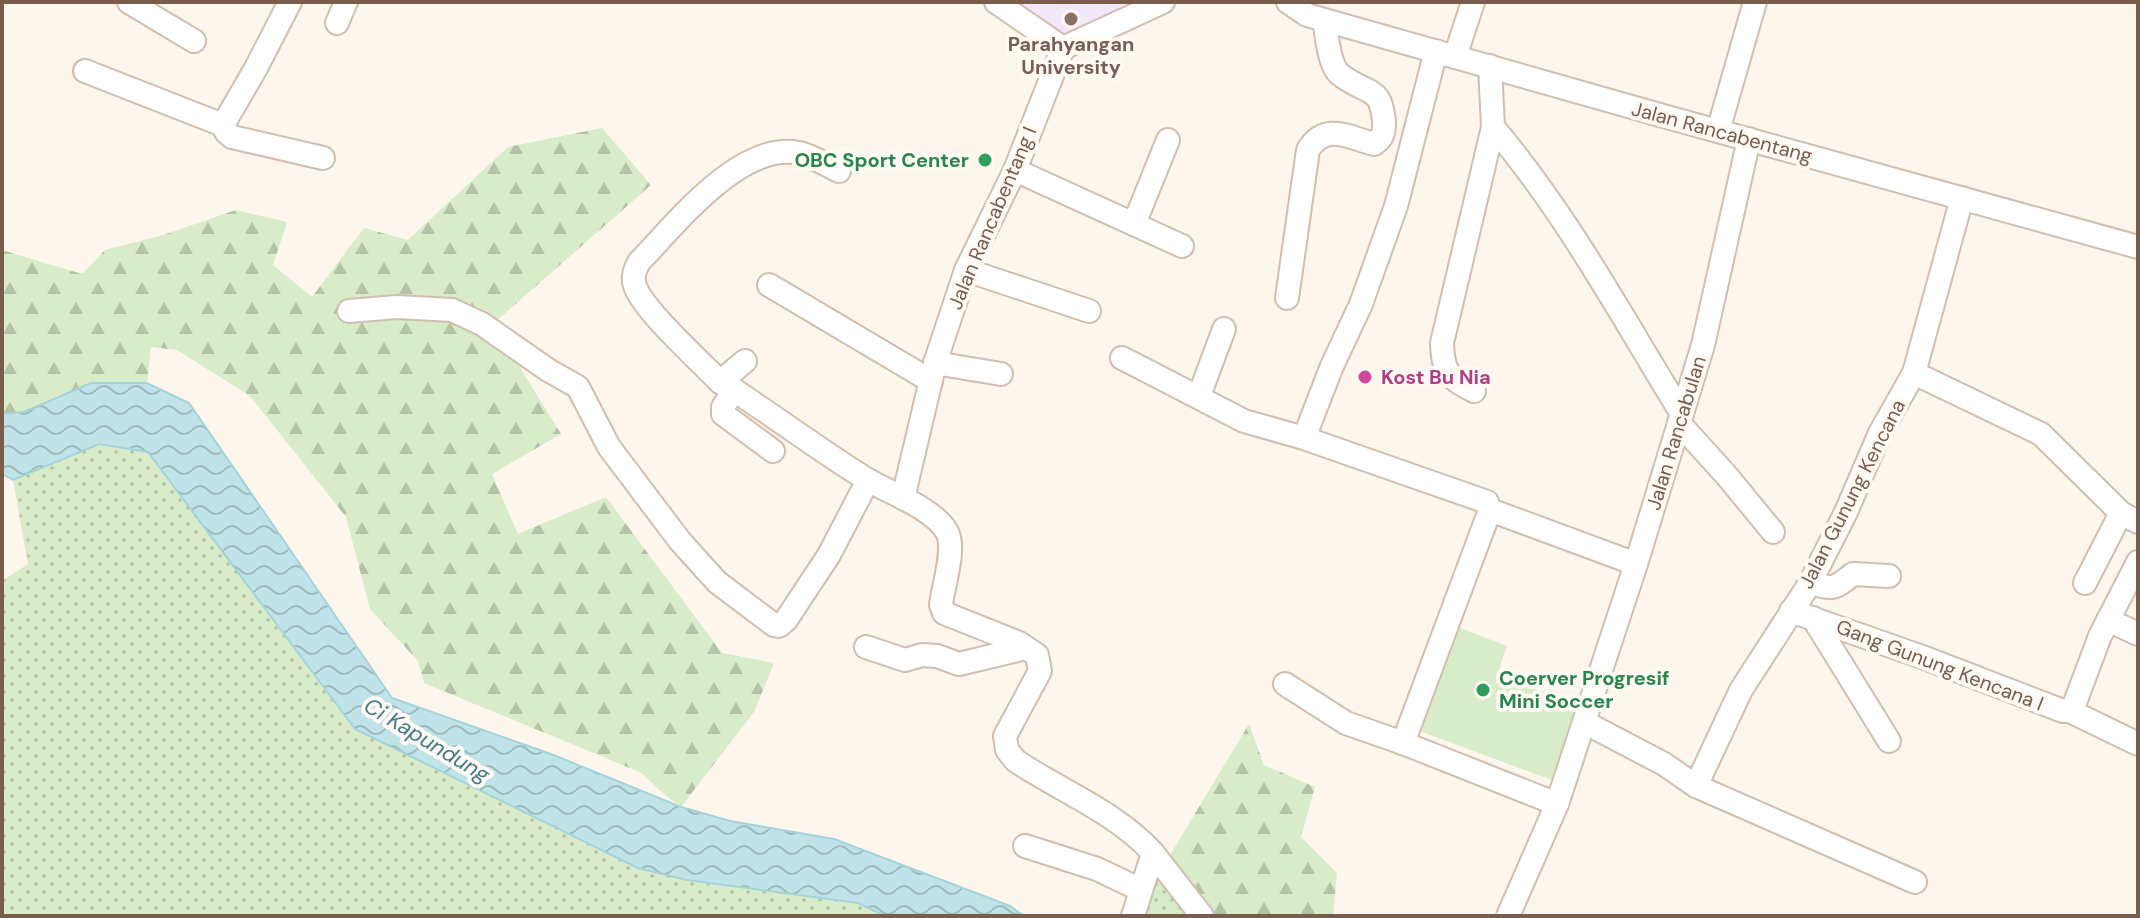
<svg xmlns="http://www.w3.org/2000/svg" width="2140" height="918" font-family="'DM Sans',sans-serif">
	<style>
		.education { fill: #f3e8fa }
		.grass { fill: url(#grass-dots) }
		.forest { fill: url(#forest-firs) }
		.garden { fill: #d8ecc9 }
		.water { fill: url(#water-waves); stroke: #a5d3da; stroke-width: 2 }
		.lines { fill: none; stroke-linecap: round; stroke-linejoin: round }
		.minor-casing { stroke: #d1beb0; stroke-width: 26 }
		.minor { stroke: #fff; stroke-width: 22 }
		.education-dot { fill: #8d6e63; stroke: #fffaf3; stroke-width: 3 }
		.leisure-dot { fill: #2e9e5b; stroke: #fffaf3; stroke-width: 3 }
		.hotel-dot { fill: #d1479c; stroke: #fffaf3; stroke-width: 3 }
		.labels { text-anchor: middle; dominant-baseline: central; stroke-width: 8; stroke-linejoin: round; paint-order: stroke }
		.education-label { font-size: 20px; font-weight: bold; fill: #785e54; stroke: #fffaf3 }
		.street-label { font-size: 20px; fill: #7a5c4d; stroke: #fffaf3 }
		.leisure-label { font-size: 20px; font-weight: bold; fill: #27864d; stroke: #fffaf3; text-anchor: end }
		.hotel-label { font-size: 20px; font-weight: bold; fill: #b23c85; stroke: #fffaf3; text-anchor: start }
		.water-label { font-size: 22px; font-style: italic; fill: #437c86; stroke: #fffaf3 }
	</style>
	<defs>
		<pattern id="grass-dots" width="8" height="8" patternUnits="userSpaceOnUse" patternTransform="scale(2)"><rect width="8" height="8" fill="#d8ecc9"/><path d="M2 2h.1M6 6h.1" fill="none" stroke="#b4c2a5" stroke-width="1.8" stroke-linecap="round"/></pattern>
		<pattern id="forest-firs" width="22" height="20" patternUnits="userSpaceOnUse" patternTransform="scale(2)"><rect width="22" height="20" fill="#d8ecc9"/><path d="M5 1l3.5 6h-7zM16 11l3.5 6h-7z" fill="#b4c2a5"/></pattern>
		<pattern id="water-waves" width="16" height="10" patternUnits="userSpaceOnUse" patternTransform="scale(2)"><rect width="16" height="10" fill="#bfe3e8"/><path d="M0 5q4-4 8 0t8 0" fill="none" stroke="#a0bbbe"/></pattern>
	</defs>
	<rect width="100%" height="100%" fill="#fdf6ec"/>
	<!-- education -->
	<path class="education" d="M1016,2H1146L1061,37Z"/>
	<!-- grass -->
	<g class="grass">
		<path d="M99,444L148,452L356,729L638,868L687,880L858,903L885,916H2V581L28,564L13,480Z"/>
		<path d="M1158,875L1199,916H1135Z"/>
	</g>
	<!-- forest -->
	<g class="forest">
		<path d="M602,128L651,185L493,324L561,434L492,474L518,534L606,497L722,653L774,663L754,712L681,807L659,790L642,773L424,683L418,661L370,609L346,517L250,396L177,350L151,347L147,383H91L24,412L2,414V250L82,274L105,250L163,235L236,210L287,222L273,265L312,297L364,228L408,240L508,147Z"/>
		<path d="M1249,724L1264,765L1315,787L1301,837L1337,873L1333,916H1199L1158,875Z"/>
	</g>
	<!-- garden -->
	<path class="garden" d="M1452,625L1507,646L1497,675L1579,705L1552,780L1414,729Z"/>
	<!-- water -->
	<path class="water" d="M91,383H147L189,403L392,698L551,754L681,807L730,821L834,839L1010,906L1024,916H885L858,903L687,880L638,868L355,729L148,452L99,444L13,480L2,474V414L24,412Z"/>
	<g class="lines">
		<!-- minor casing -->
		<g class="minor-casing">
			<g id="minor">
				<path d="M129,2L194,41"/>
				<path d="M290,2L256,68L223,125L226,132L232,137L323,158"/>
				<path d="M996,2L1063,48"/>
				<path d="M1288,2L1307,15L1667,117L2138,247"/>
				<path d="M337,23L346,2"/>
				<path d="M1455,57L1473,2"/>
				<path d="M85,71L223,125"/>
				<path d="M1493,127C1567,214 1622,317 1682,414"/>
				<path d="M1718,131L1755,2"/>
				<path d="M1015,170L1182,246"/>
				<path d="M839,171C827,165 812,156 799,153C740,141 676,224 639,262C635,270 632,277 635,286C643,310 700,361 720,382L734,390C778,419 821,451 866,479C888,492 935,509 947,532C956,549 943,586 941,605L944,613L1019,643L1037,655L1040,671L1005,736L1007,750L1016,761C1061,791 1116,812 1153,853L1133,916"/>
				<path d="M1134,224L1168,140"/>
				<path d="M966,270L1089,311"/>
				<path d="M769,285L931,381"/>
				<path d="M1287,298L1308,150C1325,122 1348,137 1374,144C1383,138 1384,133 1384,122C1381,87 1370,95 1345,78C1343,77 1337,72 1336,70C1328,57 1327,35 1324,20"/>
				<path d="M349,311L397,307L452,310L482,324L548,370L578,387L609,447L680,541L717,582L774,625L779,626L786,620L829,555L868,480"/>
				<path d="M1122,358L1244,421L1304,438L1487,502L1490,510L1636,564"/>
				<path d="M935,363L1001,374"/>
				<path d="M1914,373L2041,434L2121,513L2138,522"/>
				<path d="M720,382L745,361"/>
				<path d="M734,390L723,407V414L773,451"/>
				<path d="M1474,391C1448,378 1443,372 1442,343L1493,127L1490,66"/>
				<path d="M1199,396L1224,329"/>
				<path d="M1679,423L1727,476L1773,532"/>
				<path d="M1304,438L1332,366L1361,304L1396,206L1436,51"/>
				<path d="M903,498L935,363L966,270L1015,170L1063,48L1163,2"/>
				<path d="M1810,583C1834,589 1833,590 1853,574L1889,576"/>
				<path d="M2085,583L2121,513"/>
				<path d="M1791,611L1925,658L2063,711H2070L2073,708L2100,636L2138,562"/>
				<path d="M1813,618L1889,741"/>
				<path d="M2108,620L2138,634"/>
				<path d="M866,647L905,660L922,655L937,656L959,664L1026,648"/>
				<path d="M1285,684L1346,723L1403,743L1557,804"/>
				<path d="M2070,711L2138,744"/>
				<path d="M1584,722L1664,764L1696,786L1915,882"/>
				<path d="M1403,743L1490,510"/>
				<path d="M1696,786L1741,690L1810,583L1846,512L1880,433L1914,373L1962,198"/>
				<path d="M1025,846L1097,869L1141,890"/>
				<path d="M1153,853L1202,916"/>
				<path d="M1508,916L1557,804L1636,564L1703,345L1749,139"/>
			</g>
		</g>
		<!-- minor -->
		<use href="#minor" class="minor"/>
	</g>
	<!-- markers -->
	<circle class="education-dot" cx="1071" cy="19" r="8"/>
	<g class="leisure-dot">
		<circle cx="985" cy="160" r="8"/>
		<circle cx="1483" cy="690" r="8"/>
	</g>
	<circle class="hotel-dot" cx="1365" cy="377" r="8"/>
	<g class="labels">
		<!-- education labels -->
		<g class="education-label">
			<text x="1071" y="44">Parahyangan<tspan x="1071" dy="23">University</tspan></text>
		</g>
		<!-- street labels -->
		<g class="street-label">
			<text transform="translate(1722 132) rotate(15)">Jalan Rancabentang</text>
			<text transform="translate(992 218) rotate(-67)">Jalan Rancabentang I</text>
			<text transform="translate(1676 433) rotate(-73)">Jalan Rancabulan</text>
			<text transform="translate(1852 494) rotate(-63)">Jalan Gunung Kencana</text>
			<text transform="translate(1940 665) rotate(21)">Gang Gunung Kencana I</text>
		</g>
		<!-- leisure labels -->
		<g class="leisure-label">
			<text x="969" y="160">OBC Sport Center</text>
			<text x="1499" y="678" text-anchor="start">Coerver Progresif<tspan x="1499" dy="23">Mini Soccer</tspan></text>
		</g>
		<!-- hotel labels -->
		<g class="hotel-label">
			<text x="1381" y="377">Kost Bu Nia</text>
		</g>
		<!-- water labels -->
		<g class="water-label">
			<text transform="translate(427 740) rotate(31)">Ci Kapundung</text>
		</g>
	</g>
	<!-- border -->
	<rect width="2140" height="918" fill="none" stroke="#7a5c4d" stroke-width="8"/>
</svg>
